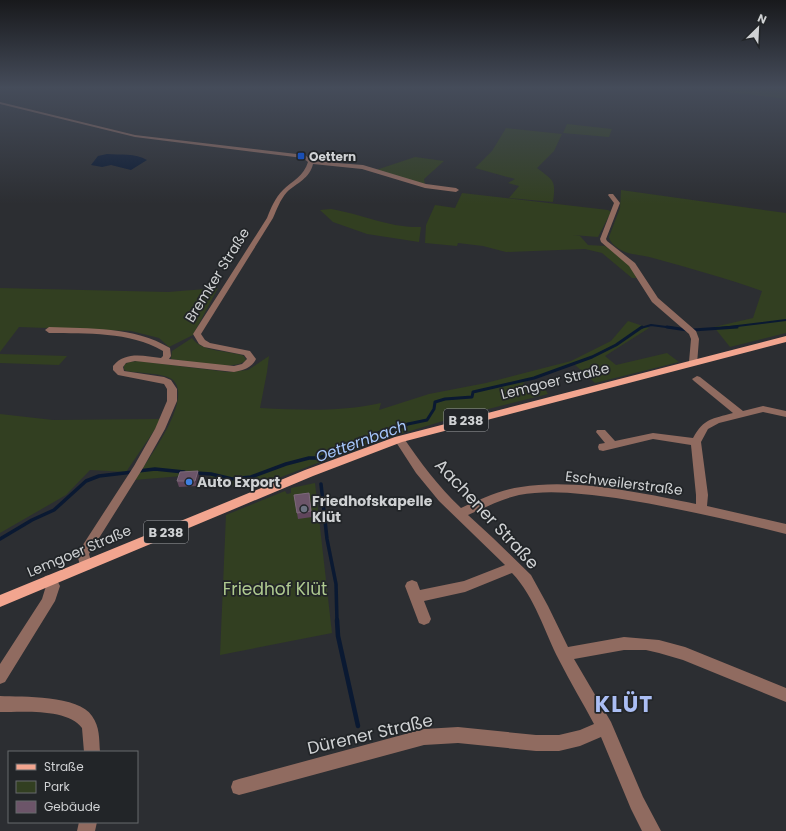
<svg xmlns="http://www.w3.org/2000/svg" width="786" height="831" font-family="Poppins,sans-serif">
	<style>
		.green { fill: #323f21 }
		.water { fill: #0a1932 }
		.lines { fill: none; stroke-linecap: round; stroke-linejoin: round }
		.stream-far3 { stroke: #0a1932; stroke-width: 2 }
		.stream-far2 { stroke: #0a1932; stroke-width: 3 }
		.stream-far1 { stroke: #0a1932; stroke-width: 3.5 }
		.stream { stroke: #0a1932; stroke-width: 4.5 }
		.minor { fill: #906b60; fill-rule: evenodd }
		.major { fill: #f2a58f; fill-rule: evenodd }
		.wall { fill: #60465c }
		.shaded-wall { fill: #463646 }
		.building { fill: #6c5569; stroke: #7c6979 }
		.transit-dot { fill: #1a4fb4; stroke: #222528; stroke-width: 1.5 }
		.shop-dot { fill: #3f7fe0; stroke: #222528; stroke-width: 1.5 }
		.worship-dot { fill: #6b7280; stroke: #222528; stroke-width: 1.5 }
		.labels { text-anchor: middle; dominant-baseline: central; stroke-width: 3.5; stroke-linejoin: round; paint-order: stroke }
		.far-poi-label { font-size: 12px; font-weight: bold; fill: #cfd1d3; stroke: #222528; text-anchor: start }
		.shield { fill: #222528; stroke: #9b9da0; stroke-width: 1 }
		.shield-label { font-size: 13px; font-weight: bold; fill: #cfd1d3 }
		.street-label { font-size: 14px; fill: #cfd1d3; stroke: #222528 }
		.poi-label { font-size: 14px; font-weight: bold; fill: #cfd1d3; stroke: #222528; text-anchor: start }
		.water-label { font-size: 15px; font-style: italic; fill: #a5c6fb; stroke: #222528 }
		.near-street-label { font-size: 17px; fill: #cfd1d3; stroke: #222528 }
		.near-park-label { font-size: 17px; fill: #afca90; stroke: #222528 }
		.near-district-label { font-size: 22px; font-weight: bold; letter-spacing: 1px; fill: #abbef4; stroke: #222528 }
	</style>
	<rect width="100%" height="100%" fill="#2c2e32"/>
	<!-- green -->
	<g class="green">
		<path d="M695,88H786V99Z"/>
		<path d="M567,124L612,129L609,137L563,133Z"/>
		<path d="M506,128L562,134L554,151L537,168C554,181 556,180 553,202L509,198L519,186L508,183L515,179L475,168L492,151Z"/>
		<path d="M415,157L444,161L424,179L425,185L376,170Z"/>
		<path d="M621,190L786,213V333L730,347L714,327L753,318L762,291C726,278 689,268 653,258C644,255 630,255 623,251C617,248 610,243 609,237L620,208Z"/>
		<path d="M462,193L608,210L611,212L598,237L573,235L580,236L588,245L605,246L624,257L637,278H632L602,253L585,249L506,252L483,246L458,243L457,246L425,243L426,225L435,205L455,208Z"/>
		<path d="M331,209C361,214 389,228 421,227L419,242L367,234L333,222L320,210Z"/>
		<path d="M0,288L168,292L218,288L193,335L169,347L159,338L131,331L19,327L0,352Z"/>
		<path d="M628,321L649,328L605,356L616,365L667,353L679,362L595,383L573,363L523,383L532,393L545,389L548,394L453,418L364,445L250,489L221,483L206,474L134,480C146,463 194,399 173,380C166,373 137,373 126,371L124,369V365L129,362L138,361L228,372L248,370L269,356L267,372L260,408C301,410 340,412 381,403L379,410L429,394L486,383L571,361L611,341Z"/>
		<path d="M192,338C202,353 229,350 244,356L246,360C236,372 187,361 171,359L172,351Z"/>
		<path d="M0,354L67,356L59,365L0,363Z"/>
		<path d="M0,414L53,420L162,419L126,472L90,470L66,495L0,533Z"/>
		<path d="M315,483L332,633L220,655L226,515L285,491L287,494L291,493V488Z"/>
	</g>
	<!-- water -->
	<path class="water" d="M107,154C120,155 135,153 147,160L131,170L111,165L102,167L91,165L98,156Z"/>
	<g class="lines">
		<!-- stream-far3 -->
		<g class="stream-far3">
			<path d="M641,328L651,325L674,328"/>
			<path d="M721,328L786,320"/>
		</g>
		<!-- stream-far2 -->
		<g class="stream-far2">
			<path d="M667,327L687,330"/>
			<path d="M693,330L737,327"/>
			<path d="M322,457L341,447L354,444L380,432L391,431L408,424L427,420L434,409L435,402L445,399L472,397L473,392L534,378L592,357L616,345L642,327"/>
		</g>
		<!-- stream-far1 -->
		<g class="stream-far1">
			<path d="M138,471L155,469L184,472"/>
			<path d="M196,473L211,474L232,479L251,477L286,464L309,458H319L324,456"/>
			<path d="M321,484L327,539L336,584L337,621"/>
			<path d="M0,539L32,520L54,510L86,481L99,476L133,472"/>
		</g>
		<!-- stream -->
		<path class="stream" d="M337,620L338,636L358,726"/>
		<!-- minor -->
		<g class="minor">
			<path d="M0,102L135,135L305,155L312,161L363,165L426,184L456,188L459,190L456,192L425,188L362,169L313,164C310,178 297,183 287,192C280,200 277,209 273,218L201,334L205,340L210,343L250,351L256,359C252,368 243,370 234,372L135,361L126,363L123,367L124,371L164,377L171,380L177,389V401L165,429L143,468L89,554L92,565L91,569L86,570L81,569L77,554L134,466L155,429L167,401V389L164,384L118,375L113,370V366C125,351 144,356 161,358L163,356V351C129,331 87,334 49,333L45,330L49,327C90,329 133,326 170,348L171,356L169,359L234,366L242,364L247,359L244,355L204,347L199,344L193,334L267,218C271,208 275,198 283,190C292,181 304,176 308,162L303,158L135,137L0,104Z"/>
			<path d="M609,194H613L620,203L606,239L607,241L635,263L658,298L696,331L699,339L697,364H691L689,362L691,339L689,334L652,302L629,266L601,242L600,239L614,203L608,195Z"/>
			<path d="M697,376L700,377L743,411L763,406L786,411V417L763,412L719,423L708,429L701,442L708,495L707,506L786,524V534C730,520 673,507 616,498C585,494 550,489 519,495C501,499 484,508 468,515L493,538L531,575L548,606L568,647L624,637L659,640L685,647L786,688V702L683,660L659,653L646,650H624L574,659L611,722L643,797L661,831H642L631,809L601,737L580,746L559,751H536L458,743L424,745L239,795L233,793L231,787L233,781L239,779L424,729L458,727L536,735H559L580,730L594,724C583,703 570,682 559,660C544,631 535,597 512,573L465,592L424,601L431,619L429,623L424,625L419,623L405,586L407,582L412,580L417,582L420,590L464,581L505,565L439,501L416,473L394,439L395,437H403C420,462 438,486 461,508C480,500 499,490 521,487C574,478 643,493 696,504V495L691,445L653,439L603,451L599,450L598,447L599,444L605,443L596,432L597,430H605L615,441L653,433L693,438C704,418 712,419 733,413L694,381L692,379Z"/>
			<path d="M50,575L55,576L60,586L55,601L5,682L0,684V664L42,599L46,586L43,580L45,576Z"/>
			<path d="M0,696C22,697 79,695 92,716C100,727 99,739 100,752H84L82,728C68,708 22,712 0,712Z"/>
			<path d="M79,822H97L95,831H77Z"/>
		</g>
		<!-- major -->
		<path class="major" d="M786,336V342L402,442L313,476L0,607V595L305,470L395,437Z"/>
	</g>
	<!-- wall -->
	<g class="wall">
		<path d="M199,477L197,486L179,487L177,481Z"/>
		<path d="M309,493L312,517L298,519L294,495Z"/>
	</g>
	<!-- shaded-wall -->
	<path class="shaded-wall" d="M198,471L199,477L197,486L195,481Z"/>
	<!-- building -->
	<g class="building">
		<path d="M198,471L195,481H177L180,472Z"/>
		<path d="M309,493L311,511L297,513L294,495Z"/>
	</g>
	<!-- sky -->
	<linearGradient id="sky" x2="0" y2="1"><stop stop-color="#18191c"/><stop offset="0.43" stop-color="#454c5a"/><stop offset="1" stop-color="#454c5a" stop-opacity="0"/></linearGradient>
	<rect width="786" height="204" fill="url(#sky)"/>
	<!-- markers -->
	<rect class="transit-dot" x="297" y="152" width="8" height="8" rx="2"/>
	<circle class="shop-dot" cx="189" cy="482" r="4"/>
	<circle class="worship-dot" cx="304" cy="509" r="4"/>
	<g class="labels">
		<!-- far-poi labels -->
		<g class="far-poi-label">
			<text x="309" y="156">Oettern</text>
		</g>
		<!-- shield labels -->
		<g class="shield">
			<rect x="444" y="409" width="44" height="22" rx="3"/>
			<rect x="144" y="521" width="44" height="22" rx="3"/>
		</g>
		<g class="shield-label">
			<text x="466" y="420">B 238</text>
			<text x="166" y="532">B 238</text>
		</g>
		<!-- street labels -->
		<g class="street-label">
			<text transform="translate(217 275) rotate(-58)">Bremker Straße</text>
			<text transform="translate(555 381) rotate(-14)">Lemgoer Straße</text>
			<text transform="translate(624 483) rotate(7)">Eschweilerstraße</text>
			<text transform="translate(79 551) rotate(-23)">Lemgoer Straße</text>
		</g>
		<!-- poi labels -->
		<g class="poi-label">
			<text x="197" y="482">Auto Export</text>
			<text x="312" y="501">Friedhofskapelle<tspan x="312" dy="16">Klüt</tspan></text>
		</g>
		<!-- water labels -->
		<g class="water-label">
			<text transform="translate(361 441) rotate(-20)">Oetternbach</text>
		</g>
		<!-- near-street labels -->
		<g class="near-street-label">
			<text transform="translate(487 514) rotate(47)">Aachener Straße</text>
			<text transform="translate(370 734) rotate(-13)">Dürener Straße</text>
		</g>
		<!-- near-park labels -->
		<g class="near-park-label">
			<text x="275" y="589">Friedhof Klüt</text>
		</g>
		<!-- near-district labels -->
		<g class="near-district-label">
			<text x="624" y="704">KLÜT</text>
		</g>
	</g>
	<!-- legend -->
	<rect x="8" y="751" width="130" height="72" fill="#222528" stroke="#676a6c"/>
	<rect x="16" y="764" width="20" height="6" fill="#f2a58f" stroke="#676a6c"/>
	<text x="44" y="771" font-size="12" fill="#cfd1d3">Straße</text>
	<rect x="16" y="781" width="20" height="12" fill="#323f21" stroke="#676a6c"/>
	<text x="44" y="791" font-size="12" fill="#cfd1d3">Park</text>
	<rect x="16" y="801" width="20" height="12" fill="#6c5569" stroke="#676a6c"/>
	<text x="44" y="811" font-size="12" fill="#cfd1d3">Gebäude</text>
	<!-- north arrow -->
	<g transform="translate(758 28) rotate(24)" stroke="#222528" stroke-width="3" paint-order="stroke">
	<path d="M0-3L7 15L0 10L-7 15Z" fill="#cfd1d3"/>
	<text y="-6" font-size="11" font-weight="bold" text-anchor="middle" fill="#cfd1d3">N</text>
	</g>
</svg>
